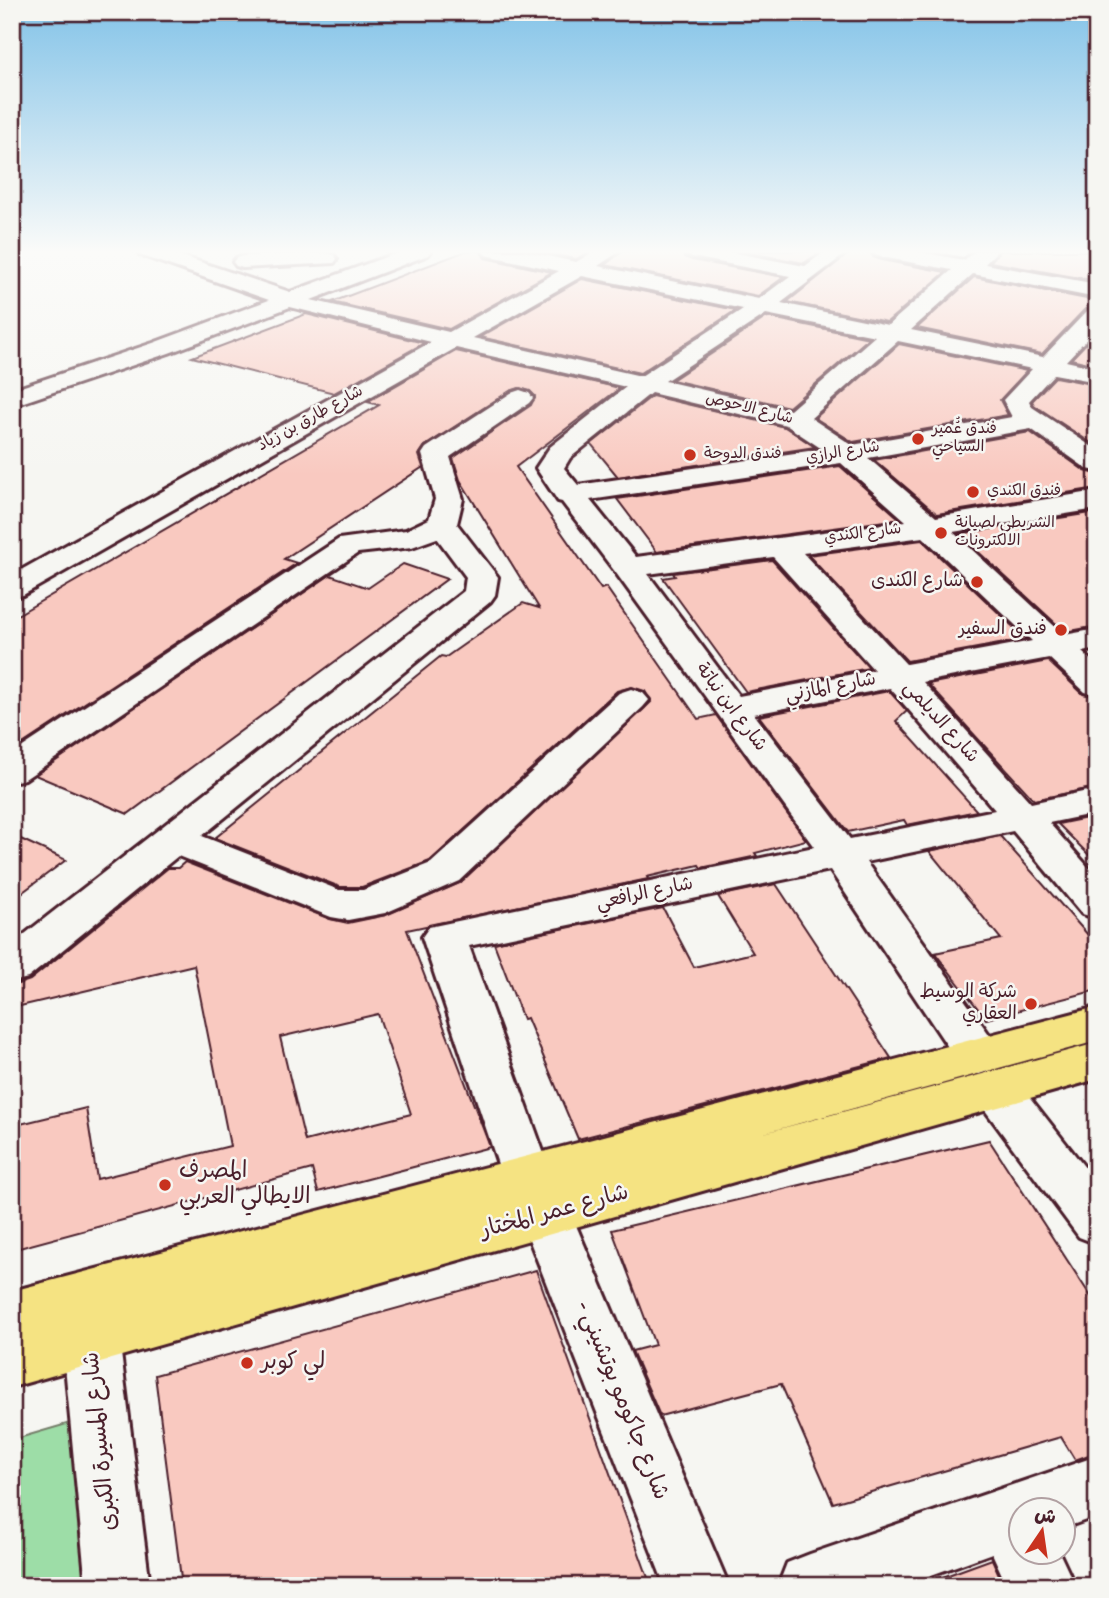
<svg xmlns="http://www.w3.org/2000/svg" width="1109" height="1598" font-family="'Gochi Hand','Playpen Sans Arabic',sans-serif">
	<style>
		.green { fill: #9ddda7; stroke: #747e69; stroke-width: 2 }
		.building { fill: #f9c9c0; stroke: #4a1f2b; stroke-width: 2; fill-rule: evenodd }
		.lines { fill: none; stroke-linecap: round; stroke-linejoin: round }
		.minor-casing { stroke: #4a1f2b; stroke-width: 6 }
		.major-casing { stroke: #4a1f2b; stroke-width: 6 }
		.minor { fill: #f6f6f2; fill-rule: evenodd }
		.major { fill: #f5e382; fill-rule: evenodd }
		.poi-dot { fill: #c8321e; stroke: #f6f6f2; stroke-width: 2.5 }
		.labels { text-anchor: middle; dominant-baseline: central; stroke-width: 5; stroke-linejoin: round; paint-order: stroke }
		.far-street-label { font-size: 16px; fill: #4a1f2b; stroke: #f6f6f2 }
		.far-poi-label { font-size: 16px; fill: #4a1f2b; stroke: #f6f6f2; text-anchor: start }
		.poi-label { font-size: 19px; fill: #4a1f2b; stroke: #f6f6f2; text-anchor: end }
		.street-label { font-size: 19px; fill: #4a1f2b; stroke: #f6f6f2 }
		.near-poi-label { font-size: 23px; fill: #4a1f2b; stroke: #f6f6f2; text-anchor: start }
		.near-street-label { font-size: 23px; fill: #4a1f2b; stroke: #f6f6f2 }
	</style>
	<rect width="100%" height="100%" fill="#f6f6f2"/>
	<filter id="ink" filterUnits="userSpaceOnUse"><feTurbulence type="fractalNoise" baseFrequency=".0143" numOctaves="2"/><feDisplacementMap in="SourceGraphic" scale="14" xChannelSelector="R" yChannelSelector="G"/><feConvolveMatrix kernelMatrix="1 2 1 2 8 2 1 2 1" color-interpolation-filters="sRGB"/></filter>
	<g filter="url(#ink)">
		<!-- green -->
		<path class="green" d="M70,1423L85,1586H12V1440Z"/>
		<!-- building -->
		<g class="building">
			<path d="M466,251H480L485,258L552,272L449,329L332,302Z"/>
			<path d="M535,251H590L576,259Z"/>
			<path d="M622,251H680L684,257L692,260L784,277L758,296L605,265Z"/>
			<path d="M739,251H822L804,263Z"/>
			<path d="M851,251H869L873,257L881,260L946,272L887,322L787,302Z"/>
			<path d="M1000,251H1097V281L990,262Z"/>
			<path d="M974,277L1097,301V305L1087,307L1042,354L917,328Z"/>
			<path d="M582,279L736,310L640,373L480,337Z"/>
			<path d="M306,314L424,343L334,393L192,357Z"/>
			<path d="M767,317L869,338L789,407L672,380Z"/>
			<path d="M1097,332V365L1071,359Z"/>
			<path d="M899,344L1027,371L1000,400L1008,415L853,442L815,418Z"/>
			<path d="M456,351L620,388L516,467L601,589L606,587L698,719L716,715L806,840L755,853L757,856L701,868L699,865L647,877L648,879L407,930L490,1147L318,1192L312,1169L12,1250V1126L86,1108L97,1179L230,1146L194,965L12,1008V986L30,980L168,868H178L185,862L330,919L348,923L386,915L460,883L651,702L645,691L632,687L617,691L430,861L362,887H340L215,838L441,656L446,657L523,603L539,608L460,480L453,458L531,405L535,396L530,391L519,388L510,391L425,446L419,455L423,467L284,559L297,563L12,751V618L379,405L367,402ZM378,1014L411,1114L305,1141L280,1037Z"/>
			<path d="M1055,377L1097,385V447L1034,405L1032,401Z"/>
			<path d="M652,396L785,427L815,447L618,477L591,444Z"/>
			<path d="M1030,432L1085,471L1097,474V488L937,514L874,460Z"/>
			<path d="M840,466L900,519L657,552L617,499Z"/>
			<path d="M1097,512V626L1065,632L959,534Z"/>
			<path d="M922,540L1026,639L907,661L808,555Z"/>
			<path d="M772,560L869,668L746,692L663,578L675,576L673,573Z"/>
			<path d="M403,564L447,579L128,814L35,775L330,575L368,588Z"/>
			<path d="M1048,661L1083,694L1097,697V787L1034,800L928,684Z"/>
			<path d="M889,691L907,711L896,721L977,811L907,825L904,820L848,832L759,716Z"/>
			<path d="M1097,816V863L1058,824Z"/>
			<path d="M12,835L66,860L12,900Z"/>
			<path d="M1000,836L1097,945V990L986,1019L935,953L1001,939L929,851Z"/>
			<path d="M776,884L891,1058L578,1139L527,1018L523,1019L494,943L663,908L694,967L753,953L718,896Z"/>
			<path d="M989,1140L1097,1306V1452L1075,1460L1061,1437L833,1503L781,1384L660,1416L632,1351L655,1345L612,1230Z"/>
			<path d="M536,1270L651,1586H182L155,1375Z"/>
			<path d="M992,1559L1004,1586H930L929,1582Z"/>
		</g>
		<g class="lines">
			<!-- minor casing -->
			<g class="minor-casing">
				<g id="minor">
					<path d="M137,251H167L290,292L402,251H431L428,255L311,300L449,332L559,271L486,255L483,251H523L576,262L595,251H620L598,266L759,299L790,276L693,257L686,255L683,251H725L805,266L826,251H849L781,303L888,325L952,270L882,257L875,255L872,251H915L964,260L975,251H997L985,264L1097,284V298L973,274L911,330L1043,357L1089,309L1097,307V328L1066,361L1097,368V382L1054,374L1029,401L1032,407L1097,450V471L1087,469L1031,429L868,458L936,517L1097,491V509L953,532L1064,635L1097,629V649L1082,652L1097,666V695L1085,692L1049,658L923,682L1031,803L1097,789V813L1049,823L1097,877V918L1082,914L1013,831L866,862L996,1044L1002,1056L996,1068L979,1074L962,1068L830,870L469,946L553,1179L546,1194L528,1200L510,1194L503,1179L422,937L429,927L814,847L616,573L562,502L558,501L536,468L550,447L626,387L456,348L23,595L12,597V575L431,342L290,307L169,353L12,406V390L153,343L269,300L140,255ZM582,276L743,309L641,376L473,338ZM766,314L875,336L790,410L665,381ZM898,341L1032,369L1003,400L1012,417L852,445L811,418ZM651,393L786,425L822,449L578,485L564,468L570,458ZM841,463L906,521L636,557L590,500ZM923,537L1032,641L906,664L803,553ZM773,557L874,670L739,696L648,574ZM890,688L995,810L850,839L754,714Z"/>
					<path d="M327,253L334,255L337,259L334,263L243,268L236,266L233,262L236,258L243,256Z"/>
					<path d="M520,390L529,393L533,398L529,403L450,457L463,499L457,524L498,577L495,595L490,602L202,836L339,890H363L431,863L619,693L631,689L643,693L649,700L643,707L459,881L385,913L348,920L331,917L178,856L28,978L12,982V944L464,591L466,577L437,538L412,547L358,553L25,779L12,782V754L339,539L406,530L429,519L435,499L422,454L426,448L511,393Z"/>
					<path d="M996,1071L1013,1076L1097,1183V1244L1079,1237L979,1102L972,1089L979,1076Z"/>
					<path d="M546,1194L564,1201L572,1216L729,1586H665L520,1216L528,1201Z"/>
					<path d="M88,1289L108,1296L116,1313L150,1586H86L60,1313L68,1296Z"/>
					<path d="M1097,1456V1516L1064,1528V1510H1021V1552H1059L1075,1586H1007L992,1553L901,1586H778L787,1563L810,1554Z"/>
				</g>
			</g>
			<!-- major casing -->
			<g class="major-casing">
				<path id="major" d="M1097,1007V1041L753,1136L1097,1043V1079L12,1387V1291Z"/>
			</g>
			<!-- minor -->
			<use href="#minor" class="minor"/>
			<!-- major -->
			<use href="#major" class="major"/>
		</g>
	</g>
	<!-- sky -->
	<linearGradient id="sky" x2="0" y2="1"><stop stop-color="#83c3e8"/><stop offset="0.53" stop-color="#fbfbf9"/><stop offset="1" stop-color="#fbfbf9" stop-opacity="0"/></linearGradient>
	<rect width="1109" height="475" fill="url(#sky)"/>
	<!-- markers -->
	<g class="poi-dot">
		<circle cx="918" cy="439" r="7"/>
		<circle cx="690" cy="455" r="7"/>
		<circle cx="973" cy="492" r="7"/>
		<circle cx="941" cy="533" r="7"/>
		<circle cx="977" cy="582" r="7"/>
		<circle cx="1061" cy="630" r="7"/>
		<circle cx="1031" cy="1004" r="7"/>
		<circle cx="165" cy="1185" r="7"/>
		<circle cx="247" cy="1363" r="7"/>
	</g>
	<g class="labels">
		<!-- far-street labels -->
		<g class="far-street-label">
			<text transform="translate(749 410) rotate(14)">شارع الاحوص</text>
			<text transform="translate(311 420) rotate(-29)">شارع طارق بن زياد</text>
			<text transform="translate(843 454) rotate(-9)">شارع الرازي</text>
			<text transform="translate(863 535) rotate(-7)">شارع الكندي</text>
		</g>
		<!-- far-poi labels -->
		<g class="far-poi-label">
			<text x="932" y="430">فندق عُُمير<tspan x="932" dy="18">السياحي</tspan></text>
			<text x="704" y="455">فندق الدوحة</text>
			<text x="987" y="492">فندق الكندي</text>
			<text x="955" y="524">الشريطي لصيانة<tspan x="955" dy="18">الالكترونات</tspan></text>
		</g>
		<!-- poi labels -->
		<g class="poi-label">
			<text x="963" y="582">شارع الكندى</text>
			<text x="1047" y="630">فندق السفير</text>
			<text x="1017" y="993">شركة الوسيط<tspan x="1017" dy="22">العقاري</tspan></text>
		</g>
		<!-- street labels -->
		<g class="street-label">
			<text transform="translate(831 689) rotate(-11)">شارع المازني</text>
			<text transform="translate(730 708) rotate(53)">شارع ابن نباتة</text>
			<text transform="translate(940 723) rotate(48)">شارع الديلمي</text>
			<text transform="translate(645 895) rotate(-12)">شارع الرافعي</text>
		</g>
		<!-- near-poi labels -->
		<g class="near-poi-label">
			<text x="179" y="1172">المصرف<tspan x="179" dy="26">الايطالي العربي</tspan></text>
			<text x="261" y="1363">لي كوبر</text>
		</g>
		<!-- near-street labels -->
		<g class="near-street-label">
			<text transform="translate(555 1213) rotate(-15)">شارع عمر المختار</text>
			<text transform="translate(621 1401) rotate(68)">- شارع جاكومو بوتشيني</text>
			<text transform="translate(102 1441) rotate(-96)">شارع المسيرة الكبرى</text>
		</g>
	</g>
	<!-- margin -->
	<rect width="1109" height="1598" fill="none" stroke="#f6f6f2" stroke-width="42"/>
	<rect x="21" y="21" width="1067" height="1556" fill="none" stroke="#4a1f2b" stroke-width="2.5" filter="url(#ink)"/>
	<!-- north arrow -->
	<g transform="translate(1042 1531) rotate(13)"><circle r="33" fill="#f6f6f2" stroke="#b1a0a2" stroke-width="2"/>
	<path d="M0-5L12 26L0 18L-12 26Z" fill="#c8321e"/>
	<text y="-10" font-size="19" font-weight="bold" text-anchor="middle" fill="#4a1f2b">ش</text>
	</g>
</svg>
